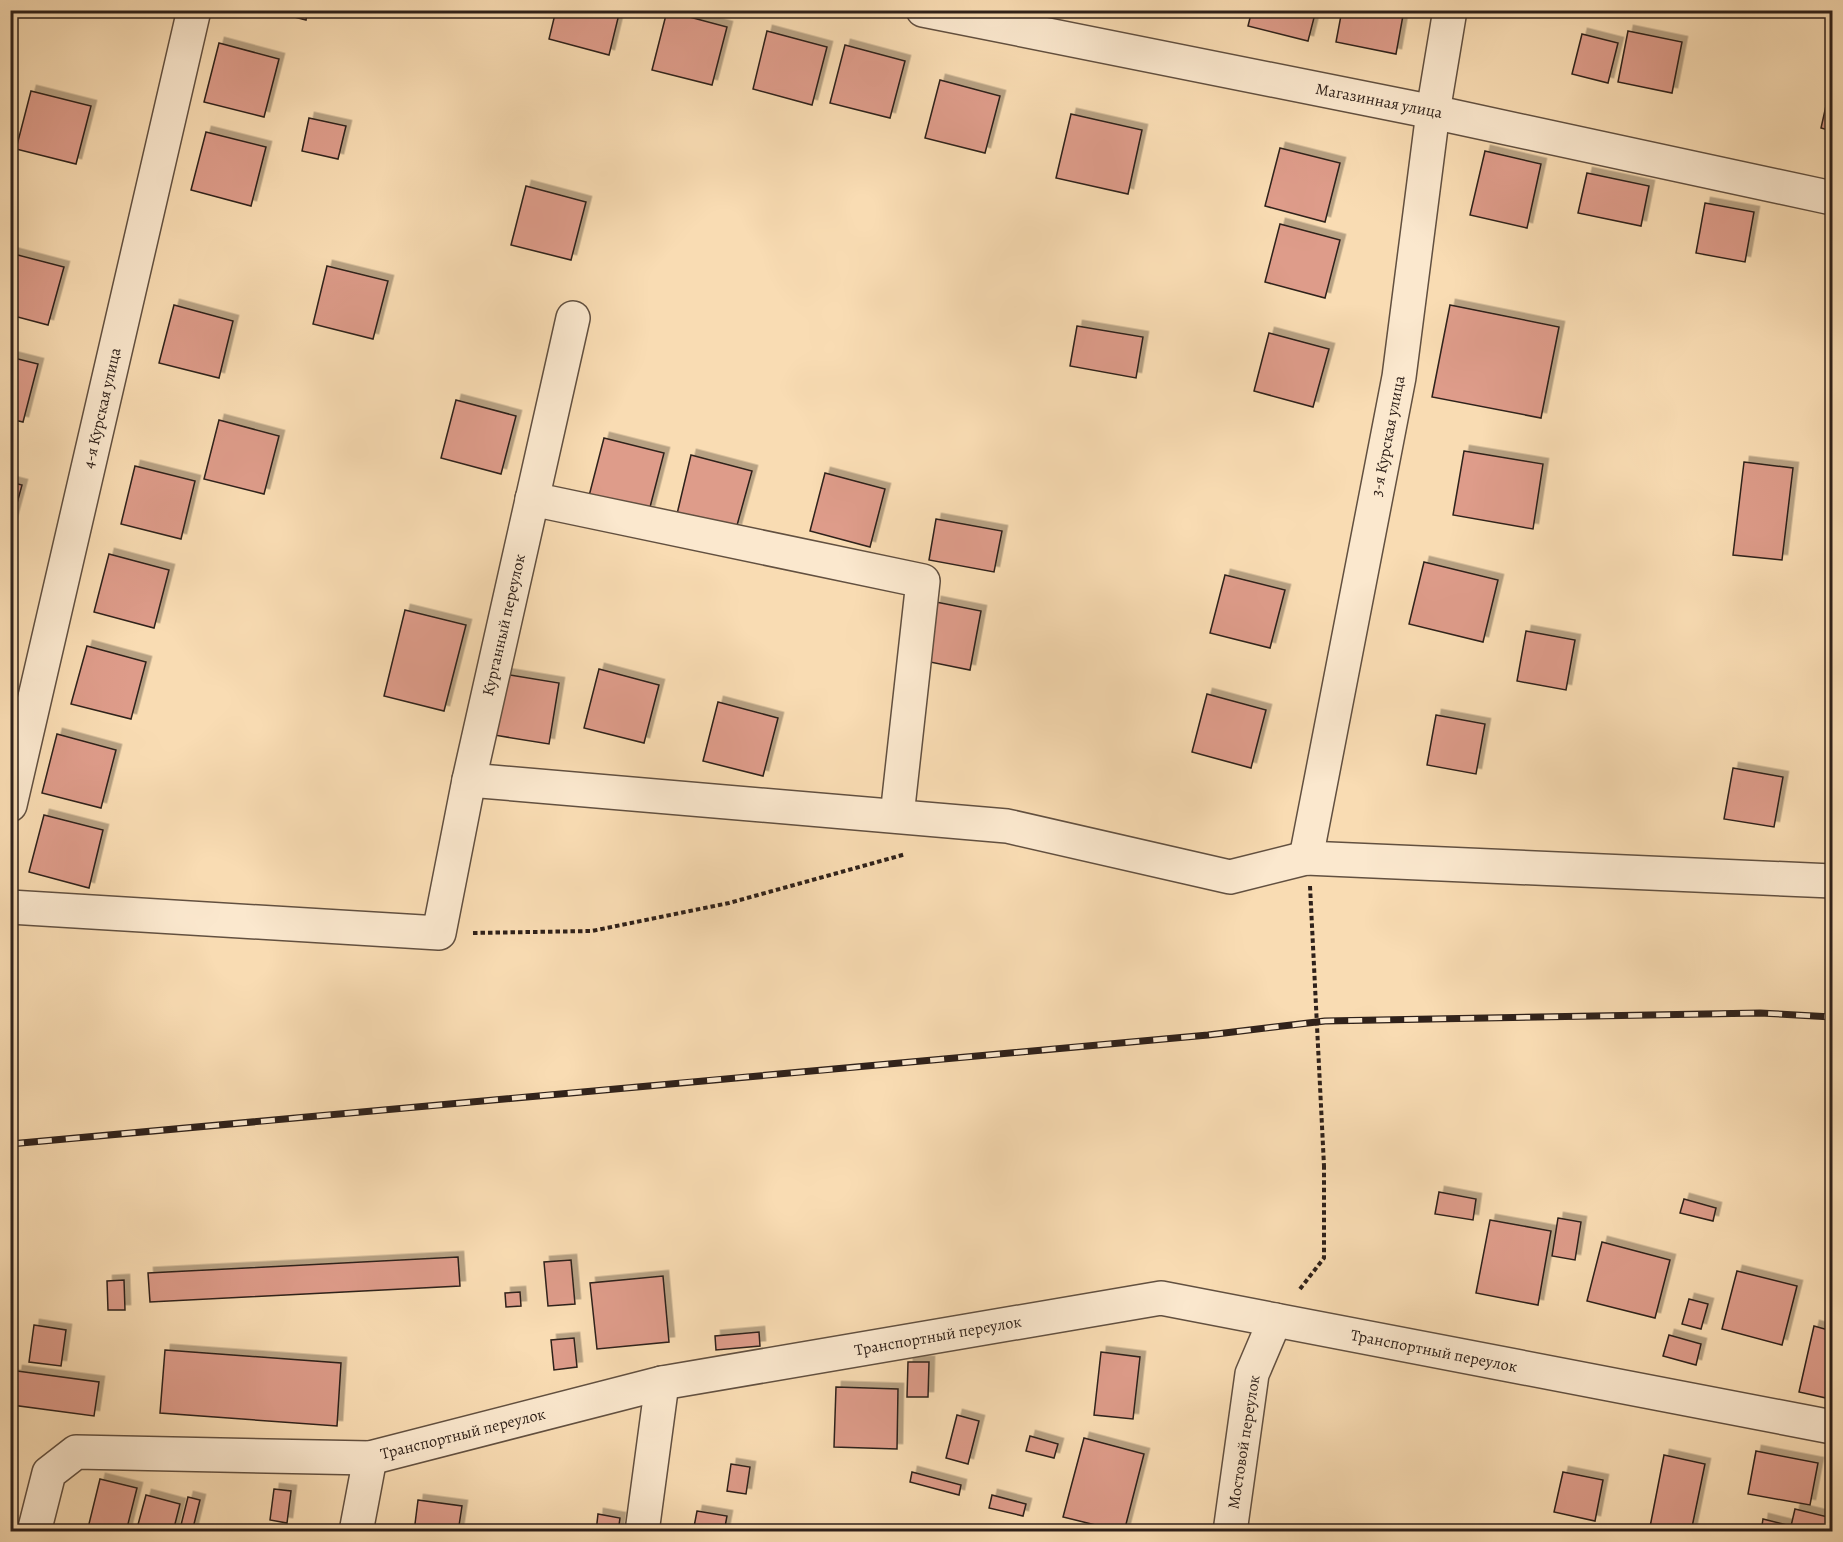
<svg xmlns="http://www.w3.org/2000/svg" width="1843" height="1542" font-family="Alegreya,serif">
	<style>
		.building { fill: #de9c8a; stroke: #2f211a; stroke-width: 1.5; filter: url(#shadow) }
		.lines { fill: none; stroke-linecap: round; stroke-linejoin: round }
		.minor-casing { stroke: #625040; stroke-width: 36 }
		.path { stroke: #2f211a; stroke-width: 4; stroke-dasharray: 4.5 3; stroke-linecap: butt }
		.minor { stroke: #fbe8ce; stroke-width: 33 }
		.rail-casing { stroke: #2f211a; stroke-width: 7 }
		.rail { stroke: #fbe8ce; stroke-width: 4.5; stroke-dasharray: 14; stroke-linecap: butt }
		.path-bridge { stroke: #2f211a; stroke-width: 4; stroke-dasharray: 4.5 3; stroke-linecap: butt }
		.labels { text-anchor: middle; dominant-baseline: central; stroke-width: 6; stroke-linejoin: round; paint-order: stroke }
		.street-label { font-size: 16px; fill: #2f211a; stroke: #fbe8ce }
	</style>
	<defs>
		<filter id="shadow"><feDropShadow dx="5.5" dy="-5.5" stdDeviation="0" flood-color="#0004"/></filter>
	</defs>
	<rect width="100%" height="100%" fill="#f9dcb3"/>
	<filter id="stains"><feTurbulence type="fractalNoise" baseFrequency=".00333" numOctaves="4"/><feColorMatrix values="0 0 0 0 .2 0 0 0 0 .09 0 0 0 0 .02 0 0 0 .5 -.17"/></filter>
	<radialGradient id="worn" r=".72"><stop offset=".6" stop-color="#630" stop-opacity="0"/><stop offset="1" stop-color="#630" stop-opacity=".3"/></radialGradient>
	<!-- building -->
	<g class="building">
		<path d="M268,10H308L306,20Z"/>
		<path d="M556,10H620L609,55L549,39Z"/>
		<path d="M1252,10H1316L1308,41L1248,26Z"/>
		<path d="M1342,10H1404L1396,54L1336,42Z"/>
		<path d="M667,11L727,27L712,85L652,70Z"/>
		<path d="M767,31L827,47L812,105L753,89Z"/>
		<path d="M1628,31L1682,42L1672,93L1618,82Z"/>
		<path d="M1582,34L1618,43L1608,83L1572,74Z"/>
		<path d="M219,43L279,59L264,117L204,102Z"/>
		<path d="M845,45L905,61L890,118L830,103Z"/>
		<path d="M940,80L1000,96L985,153L925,138Z"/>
		<path d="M1830,88H1832V131L1821,128Z"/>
		<path d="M31,91L91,106L76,164L16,149Z"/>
		<path d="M1071,114L1142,130L1128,194L1056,178Z"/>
		<path d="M309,118L346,126L338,159L302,151Z"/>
		<path d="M206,132L266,147L251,206L191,190Z"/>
		<path d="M1280,148L1340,163L1325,222L1265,206Z"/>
		<path d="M1485,151L1541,164L1527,228L1470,215Z"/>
		<path d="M1587,173L1649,186L1641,226L1578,213Z"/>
		<path d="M526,186L586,202L571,260L511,245Z"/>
		<path d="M1705,203L1754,212L1745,262L1696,253Z"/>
		<path d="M1280,224L1340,240L1325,298L1265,282Z"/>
		<path d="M10,253L64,267L48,325L10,315Z"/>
		<path d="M327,266L388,281L373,339L313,324Z"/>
		<path d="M174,305L233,321L219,378L159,363Z"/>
		<path d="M1450,305L1559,327L1541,418L1432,397Z"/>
		<path d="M1077,326L1143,337L1136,378L1070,366Z"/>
		<path d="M1269,333L1329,349L1313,407L1254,391Z"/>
		<path d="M10,357L38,364L23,422L10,419Z"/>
		<path d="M456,400L516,416L501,474L441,458Z"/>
		<path d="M219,420L279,436L264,494L204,479Z"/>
		<path d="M604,438L664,453L649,511L589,496Z"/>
		<path d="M1464,451L1543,464L1533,529L1453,515Z"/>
		<path d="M691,455L752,471L736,529L677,514Z"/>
		<path d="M1744,462L1793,468L1782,560L1733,555Z"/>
		<path d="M135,466L195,481L181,539L121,524Z"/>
		<path d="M825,473L885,489L870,547L810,531Z"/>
		<path d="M10,482L22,485L10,529Z"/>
		<path d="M936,519L1002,531L994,572L929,560Z"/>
		<path d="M109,554L169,570L154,628L94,612Z"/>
		<path d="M1424,562L1498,580L1483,642L1409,624Z"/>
		<path d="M1225,575L1285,590L1270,648L1210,633Z"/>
		<path d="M936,602L981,611L970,670L925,661Z"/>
		<path d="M405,610L466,625L444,711L384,696Z"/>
		<path d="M1526,631L1575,640L1566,690L1517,681Z"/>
		<path d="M87,646L146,662L131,719L71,704Z"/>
		<path d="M599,669L659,685L644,743L584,728Z"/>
		<path d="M504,674L559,683L549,744L494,735Z"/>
		<path d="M1207,694L1266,710L1251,768L1192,752Z"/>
		<path d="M718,702L778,718L763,776L703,761Z"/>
		<path d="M1436,715L1485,724L1476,774L1427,765Z"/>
		<path d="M57,734L116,750L101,808L42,793Z"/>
		<path d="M1733,768L1783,777L1774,827L1724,819Z"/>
		<path d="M44,815L103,830L89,888L29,872Z"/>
		<path d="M1439,1192L1476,1199L1473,1220L1435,1214Z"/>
		<path d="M1684,1199L1716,1208L1713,1221L1680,1213Z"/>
		<path d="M1558,1218L1581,1222L1575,1260L1552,1256Z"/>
		<path d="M1490,1220L1551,1231L1538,1305L1476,1293Z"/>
		<path d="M1602,1242L1670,1260L1655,1318L1587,1301Z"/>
		<path d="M458,1257L460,1286L150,1302L148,1273Z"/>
		<path d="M571,1260L575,1304L548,1306L544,1262Z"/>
		<path d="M1737,1271L1797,1286L1782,1345L1722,1329Z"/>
		<path d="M663,1276L669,1342L597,1349L590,1283Z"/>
		<path d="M124,1280L125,1310H108L107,1281Z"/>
		<path d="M520,1292L521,1306L506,1307L505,1293Z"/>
		<path d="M1689,1299L1708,1304L1701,1329L1682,1324Z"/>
		<path d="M34,1325L66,1330L61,1366L29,1362Z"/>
		<path d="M1814,1326L1832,1331V1368L1826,1398L1799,1392Z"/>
		<path d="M759,1332L760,1346L716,1350L715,1336Z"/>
		<path d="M1669,1335L1701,1344L1696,1365L1663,1356Z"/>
		<path d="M574,1338L577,1367L554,1370L551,1340Z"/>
		<path d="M165,1350L341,1363L337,1426L160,1413Z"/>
		<path d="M1101,1352L1140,1357L1133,1419L1094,1415Z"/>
		<path d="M908,1362H929L928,1397H907Z"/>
		<path d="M17,1371L99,1382L94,1416L12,1405Z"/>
		<path d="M10,1375L16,1376L13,1399H10Z"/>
		<path d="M836,1387L898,1389L897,1449L834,1447Z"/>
		<path d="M957,1415L979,1421L968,1464L946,1458Z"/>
		<path d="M1030,1436L1058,1444L1054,1458L1026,1451Z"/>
		<path d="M1084,1438L1144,1454L1124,1532L1063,1517Z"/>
		<path d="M1756,1451L1818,1463L1810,1505L1748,1494Z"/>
		<path d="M1664,1455L1705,1464L1691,1532H1649Z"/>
		<path d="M731,1464L750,1467L746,1494L727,1491Z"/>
		<path d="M912,1472L961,1485L959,1495L910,1482Z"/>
		<path d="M1563,1472L1603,1480L1595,1521L1554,1512Z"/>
		<path d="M100,1479L137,1488L126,1532H87Z"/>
		<path d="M274,1489L291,1491L287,1523L270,1520Z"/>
		<path d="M146,1495L180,1504L173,1532H136Z"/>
		<path d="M992,1495L1026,1504L1023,1516L989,1508Z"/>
		<path d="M188,1497L200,1500L192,1532L180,1529Z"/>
		<path d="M418,1500L462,1506L458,1532H414Z"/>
		<path d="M1795,1509L1832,1518V1532H1761L1763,1519L1791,1526Z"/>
		<path d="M697,1511L727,1516L724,1532H693Z"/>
		<path d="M598,1514L620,1518L618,1532H596Z"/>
	</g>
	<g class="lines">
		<!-- minor casing -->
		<g class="minor-casing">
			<g id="minor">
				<path d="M923,10L1433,112L1832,198"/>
				<path d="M532,499L923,581L897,816"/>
				<path d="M469,780L1007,826L1230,877L1306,858L1832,881"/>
				<path d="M10,805L194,10"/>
				<path d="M1306,858L1399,377L1433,112L1450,10"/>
				<path d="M10,907L439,933L469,780L573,318"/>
				<path d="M34,1532L49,1473L76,1452L370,1458L662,1383L1161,1298L1832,1427"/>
				<path d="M356,1532L370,1458"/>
				<path d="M642,1532L662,1383"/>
				<path d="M1230,1532L1252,1374L1275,1320"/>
			</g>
		</g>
		<!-- path -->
		<g class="path">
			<path d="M473,933L592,931L729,903L906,854"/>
			<path d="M1300,1289L1324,1258V1166"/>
		</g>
		<!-- minor -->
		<use href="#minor" class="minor"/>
		<!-- rail casing -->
		<g class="rail-casing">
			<path id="rail" d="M10,1144L1208,1035L1325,1021L1760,1013L1832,1017"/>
		</g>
		<!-- rail -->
		<use href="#rail" class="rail"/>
		<!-- path-bridge -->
		<path class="path-bridge" d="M1310,886L1324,1166"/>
	</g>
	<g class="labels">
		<!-- street labels -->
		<g class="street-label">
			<text transform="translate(1379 101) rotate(11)">Магазинная улица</text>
			<text transform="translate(102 408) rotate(-77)">4-я Курская улица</text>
			<text transform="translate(1388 436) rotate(-79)">3-я Курская улица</text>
			<text transform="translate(504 625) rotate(-77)">Курганный переулок</text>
			<text transform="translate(938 1336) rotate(-10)">Транспортный переулок</text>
			<text transform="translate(1434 1351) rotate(11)">Транспортный переулок</text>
			<text transform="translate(463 1434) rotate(-14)">Транспортный переулок</text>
			<text transform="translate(1244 1442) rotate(-81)">Мостовой переулок</text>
		</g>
	</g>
	<!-- margin -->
	<rect width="1843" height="1542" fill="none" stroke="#f9dcb3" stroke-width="36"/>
	<rect x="12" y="12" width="1819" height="1518" fill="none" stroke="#2f211a" stroke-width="3"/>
	<rect x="18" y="18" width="1807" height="1506" fill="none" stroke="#2f211a" stroke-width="1.5"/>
	<rect width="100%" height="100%" filter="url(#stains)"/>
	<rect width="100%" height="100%" fill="url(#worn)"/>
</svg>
